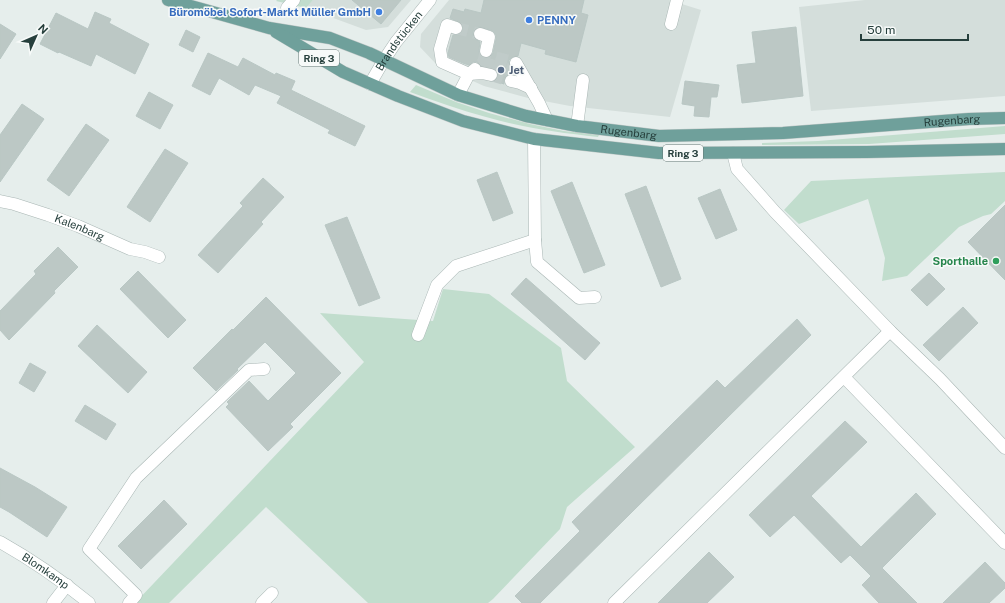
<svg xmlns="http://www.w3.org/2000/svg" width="1005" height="603" font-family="'Public Sans',sans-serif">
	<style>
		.built { fill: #d4dedb }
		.green { fill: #c1ddcd }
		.building { fill: #bcc8c5; stroke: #b9c7c4; fill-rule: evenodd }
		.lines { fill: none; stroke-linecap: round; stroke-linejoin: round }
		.minor-tunnel { stroke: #c0cbc9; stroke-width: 12; stroke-dasharray: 12 6; stroke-linecap: butt }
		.minor-casing { stroke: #a9b6b4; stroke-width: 13 }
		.major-casing { stroke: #c2c9c8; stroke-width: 13 }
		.minor { stroke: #fff; stroke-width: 12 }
		.major { stroke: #6fa09b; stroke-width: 12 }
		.shop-dot { fill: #3f7fe0; stroke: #f7faf9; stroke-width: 1.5 }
		.service-dot { fill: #5c6f8a; stroke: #f7faf9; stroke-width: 1.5 }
		.leisure-dot { fill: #2e9e5b; stroke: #f7faf9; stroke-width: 1.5 }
		.labels { text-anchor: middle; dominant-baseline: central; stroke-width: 3; stroke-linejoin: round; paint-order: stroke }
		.shield { fill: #f7faf9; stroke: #657775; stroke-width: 1 }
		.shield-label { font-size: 10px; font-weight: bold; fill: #263f3c }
		.shop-label { font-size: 11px; font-weight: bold; fill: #366cbe; stroke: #f7faf9; text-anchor: end }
		.street-label { font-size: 11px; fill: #263f3c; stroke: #f7faf9 }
		.service-label { font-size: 11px; font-weight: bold; fill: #4e5e75; stroke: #f7faf9; text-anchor: start }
		.leisure-label { font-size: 11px; font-weight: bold; fill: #27864d; stroke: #f7faf9; text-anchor: end }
	</style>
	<rect width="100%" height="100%" fill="#e6eeec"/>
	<!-- built -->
	<g class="built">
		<path d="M313,0H411L388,27L366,30L306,8Z"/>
		<path d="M449,0H669L701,10L670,117L570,106L528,98L484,86L437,65L420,47L421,34Z"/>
		<path d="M865,0H1005V96L811,111L799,7Z"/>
	</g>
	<!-- green -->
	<g class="green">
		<path d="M277,0H313L306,8L276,1Z"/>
		<path d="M416,85L456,102L489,113L530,124L564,131L599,135L598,137C561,133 523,128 486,117C460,110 435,101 410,92Z"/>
		<path d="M1005,126V134L869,144L762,145V143L818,141Z"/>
		<path d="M1005,172V201L991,214L983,216L959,227L907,276L882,281L885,258L868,199L799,224L784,210L811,181Z"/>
		<path d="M443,289L489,294L561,348L567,381L635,447L567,507L560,529L493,599L488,603H368L266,507L169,603H135L364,362L320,313L433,321Z"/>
	</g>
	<!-- building -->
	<g class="building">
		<path d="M352,0H401L381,24Z"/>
		<path d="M484,0H584L581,13L588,15L576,62L545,54L546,50L521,43L518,56L512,57L509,60V63L510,67L513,74H509L506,76L504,80V84L495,81L498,77V73L496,70L493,68L481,66L477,62H473L469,65L463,63L449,57L448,53L453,35H458L461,33L463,30V26L461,23L450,18L453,9L464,12L465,9L481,13ZM479,27L491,30L494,32L496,35V39L493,53L491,56L488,58H484L481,56L479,53V50L480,42L475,39L473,36V32L475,29Z"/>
		<path d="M95,12L111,19L109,23L149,44L135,74L96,54L91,66L59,52L58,53L40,44L56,13L88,29Z"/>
		<path d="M0,24L16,34L0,59Z"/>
		<path d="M796,27L803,96L742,103L737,65L756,63L752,32Z"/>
		<path d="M186,30L200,37L193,52L179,45Z"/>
		<path d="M208,53L238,67L243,58L275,75L276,73L295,81L291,90L365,126L355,146L328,133L330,130L277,103L281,96L255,85L249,95L219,78L210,95L192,86Z"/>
		<path d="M685,81L719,85L717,97H711L709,117L694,116L695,106L682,104Z"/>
		<path d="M149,92L173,105L160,129L136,116Z"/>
		<path d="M22,104L44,119L0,182V135Z"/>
		<path d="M86,124L109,140L69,196L47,180Z"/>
		<path d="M165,149L188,163L150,222L127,207Z"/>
		<path d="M497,172L513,213L493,221L477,180Z"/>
		<path d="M263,178L284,197L261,222L263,224L218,273L198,255L243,206L240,203Z"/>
		<path d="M572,182L605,265L584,273L551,191Z"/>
		<path d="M646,186L681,279L661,287L625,194Z"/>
		<path d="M720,189L737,230L716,239L698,198Z"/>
		<path d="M1005,205V280L968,242Z"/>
		<path d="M347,217L380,298L359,306L325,225Z"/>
		<path d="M58,247L78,267L54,291L55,293L9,340L0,330V311L36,274L34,271Z"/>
		<path d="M138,271L186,320L168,338L120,289Z"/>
		<path d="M929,273L945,289L927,306L911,290Z"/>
		<path d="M526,278L600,343L585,360L511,294Z"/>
		<path d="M266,297L341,373L290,424L293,427L268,451L226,407L229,404L227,402L249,381L268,401L296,373L265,342L237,369L238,370L216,391L193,368L232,329L233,330Z"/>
		<path d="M963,307L978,323L939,361L923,345Z"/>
		<path d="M797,319L811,335L540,603H522L515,596L580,531L572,522L717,380L725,388Z"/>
		<path d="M97,325L147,372L128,393L78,346Z"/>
		<path d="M30,363L46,372L34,392L19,383Z"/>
		<path d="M85,405L116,424L106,440L75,421Z"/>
		<path d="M845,421L867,442L811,496L861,547L916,493L936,514L882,568L917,603H879L862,585L871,576L850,555L841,563L794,515L770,537L749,515Z"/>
		<path d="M0,468L35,487L67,507L47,537L9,512L0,507Z"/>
		<path d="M164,500L187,524L141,569L118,546Z"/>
		<path d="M709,552L734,577L707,603H658Z"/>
		<path d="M985,562L1005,583V588L989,603H943Z"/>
	</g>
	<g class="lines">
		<!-- minor-tunnel -->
		<g class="minor-tunnel">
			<path d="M456,28L480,34"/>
			<path d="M486,51L483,63L514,71"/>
			<path d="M480,65L494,57L516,63"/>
			<path d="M491,75L511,81"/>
		</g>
		<!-- minor casing -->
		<g class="minor-casing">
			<g id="minor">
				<path d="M287,8L294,0"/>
				<path d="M671,24L677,0"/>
				<path d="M456,28L447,25L440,49L442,62L469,74L482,73L491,75"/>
				<path d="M480,34L489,37L486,51"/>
				<path d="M516,63L539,103L547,120"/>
				<path d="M511,81L520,83L531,88"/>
				<path id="s1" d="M370,84L384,60L396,42L430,0"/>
				<path d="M458,95L469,74L475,69"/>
				<path d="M577,126L583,80"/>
				<path d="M534,139L535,240L537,262L579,298L595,297"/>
				<path d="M733,153L737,169L775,212L890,331L940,379L1005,448"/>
				<path id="s2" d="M0,201L14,204L48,215L78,226L130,249L145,252L159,257"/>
				<path d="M418,335L437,285L456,266L535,240"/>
				<path d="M844,377L1005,543"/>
				<path id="s3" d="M0,542C32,560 61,580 89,603"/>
				<path d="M53,603L67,585"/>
				<path d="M129,603L136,595L89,549L136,478L249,370L264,369"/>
				<path d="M262,603L272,593"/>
				<path d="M614,603L890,331"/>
			</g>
		</g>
		<!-- major casing -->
		<g class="major-casing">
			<g id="major">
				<path id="s4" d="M168,0L198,8L269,28L330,38L369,53L458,95L526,116L577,126L659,136L783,133L969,119L1005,118"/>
				<path d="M276,32L343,72L398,96L463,121L534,139L659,153L867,152L1005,149"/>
			</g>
		</g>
		<!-- minor -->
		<use href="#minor" class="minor"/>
		<!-- major -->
		<use href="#major" class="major"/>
	</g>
	<!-- markers -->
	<g class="shop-dot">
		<circle cx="379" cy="12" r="4"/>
		<circle cx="529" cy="20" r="4"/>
	</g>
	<circle class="service-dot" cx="501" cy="70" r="4"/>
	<circle class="leisure-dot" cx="996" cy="261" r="4"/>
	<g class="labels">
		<!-- shield labels -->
		<g class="shield">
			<rect x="299" y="50" width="40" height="16" rx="3"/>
			<rect x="663" y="145" width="40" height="16" rx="3"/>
		</g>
		<g class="shield-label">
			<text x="319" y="58">Ring 3</text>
			<text x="683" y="153">Ring 3</text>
		</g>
		<!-- shop labels -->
		<g class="shop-label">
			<text x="371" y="12">Büromöbel Sofort-Markt Müller GmbH</text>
			<text x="537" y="20" text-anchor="start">PENNY</text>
		</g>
		<!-- street labels -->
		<g class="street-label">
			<text stroke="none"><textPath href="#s1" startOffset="52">Brandstücken</textPath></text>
			<text stroke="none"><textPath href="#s4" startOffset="806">Rugenbarg</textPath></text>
			<text stroke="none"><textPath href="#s4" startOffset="482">Rugenbarg</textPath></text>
			<text stroke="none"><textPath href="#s2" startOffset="84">Kalenbarg</textPath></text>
			<text stroke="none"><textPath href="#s3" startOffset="54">Blomkamp</textPath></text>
		</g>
		<!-- service labels -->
		<g class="service-label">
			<text x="509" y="70">Jet</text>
		</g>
		<!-- leisure labels -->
		<g class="leisure-label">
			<text x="988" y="261">Sporthalle</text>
		</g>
	</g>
	<!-- north arrow -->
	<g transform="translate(36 36) rotate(45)" stroke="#f7faf9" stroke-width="3" paint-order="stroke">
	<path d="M0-3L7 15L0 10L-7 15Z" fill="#263f3c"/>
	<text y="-6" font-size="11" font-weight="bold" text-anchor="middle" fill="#263f3c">N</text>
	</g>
	<!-- scale -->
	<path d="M861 34v6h107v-6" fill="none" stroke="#263f3c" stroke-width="2"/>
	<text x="867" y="34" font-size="12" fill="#263f3c" stroke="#f7faf9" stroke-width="3" paint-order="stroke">50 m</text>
</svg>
